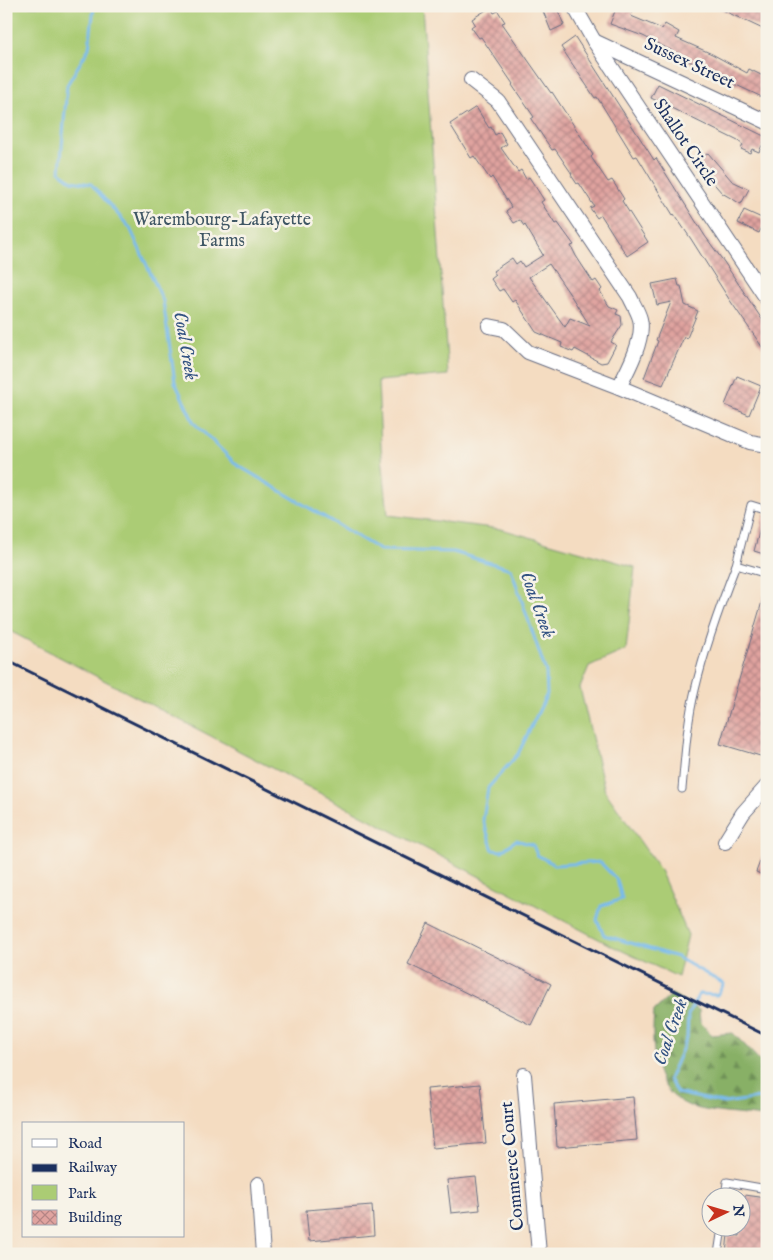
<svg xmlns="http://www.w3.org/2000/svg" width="773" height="1260" font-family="'IM FELL English',serif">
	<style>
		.forest { fill: url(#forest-firs); stroke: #527062 }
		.park { fill: #abcc74; stroke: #637e69 }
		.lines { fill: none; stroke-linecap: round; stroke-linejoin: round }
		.stream { stroke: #77baed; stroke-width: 3 }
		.building { fill: url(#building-cross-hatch); fill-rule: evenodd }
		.service-casing { stroke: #676c81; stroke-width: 9 }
		.minor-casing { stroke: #676c81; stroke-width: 16 }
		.service { stroke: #fff; stroke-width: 7 }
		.minor { stroke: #fff; stroke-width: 14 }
		.rail { stroke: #1b2f5e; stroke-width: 3 }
		.labels { text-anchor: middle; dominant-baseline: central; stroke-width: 5; stroke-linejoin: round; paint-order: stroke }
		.street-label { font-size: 18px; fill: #1b2f5e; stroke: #f7f3e8 }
		.park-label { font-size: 18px; fill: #3f5664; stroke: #f7f3e8 }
		.water-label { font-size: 19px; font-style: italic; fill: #325282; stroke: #f7f3e8 }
	</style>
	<defs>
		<pattern id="forest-firs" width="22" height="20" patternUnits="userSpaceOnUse" patternTransform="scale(1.25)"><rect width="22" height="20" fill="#88b066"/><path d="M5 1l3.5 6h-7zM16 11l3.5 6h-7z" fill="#6e9057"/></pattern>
		<pattern id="building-cross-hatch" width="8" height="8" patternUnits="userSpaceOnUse" patternTransform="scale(1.25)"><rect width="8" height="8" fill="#e0a39f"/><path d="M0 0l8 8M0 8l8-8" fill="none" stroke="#b58585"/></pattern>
	</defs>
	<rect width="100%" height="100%" fill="#f7f3e8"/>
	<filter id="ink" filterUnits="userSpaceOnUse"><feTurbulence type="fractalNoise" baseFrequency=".02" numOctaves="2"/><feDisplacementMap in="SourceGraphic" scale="10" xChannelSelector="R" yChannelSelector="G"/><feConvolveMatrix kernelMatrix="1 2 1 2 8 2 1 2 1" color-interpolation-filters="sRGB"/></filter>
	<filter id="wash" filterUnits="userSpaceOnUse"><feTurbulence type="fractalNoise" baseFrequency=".0096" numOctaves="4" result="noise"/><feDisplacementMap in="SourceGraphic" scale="20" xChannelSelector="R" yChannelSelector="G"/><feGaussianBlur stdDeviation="1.12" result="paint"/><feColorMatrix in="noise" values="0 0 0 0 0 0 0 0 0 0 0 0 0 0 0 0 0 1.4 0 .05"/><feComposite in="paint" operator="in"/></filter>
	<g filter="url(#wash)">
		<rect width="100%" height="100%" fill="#f4dcc1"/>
		<!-- forest -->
		<path class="forest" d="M672,994L699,1010L700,1022L712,1035L733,1033L767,1068V1121L762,1117C742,1114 714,1113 696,1108C652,1096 651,1049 654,1011Z"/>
		<!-- park -->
		<path class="park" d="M6,6H422L448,375L378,381L381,446L388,515L501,529L635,567L626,650L589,666L580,688L605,791L660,870L688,935L678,977L612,946L6,629Z"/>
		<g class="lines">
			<!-- stream -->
			<path class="stream" d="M94,6L89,48L67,85L60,172L72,181L91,184L130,228L163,301L175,382L194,423L237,465L380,550L453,552L511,569L546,672L547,694L518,754L488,788L483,820L493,850L502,851L516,840L533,845L537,855L555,865L600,862L617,880L622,899L601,906L597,920L604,935L677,957L724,984L717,995L699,994L688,1015L687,1038L669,1079L677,1093L724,1103L767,1097"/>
		</g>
		<g id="blocks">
			<!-- building -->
			<g class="building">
				<path d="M541,6H556L564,25L551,31Z"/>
				<path d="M616,6H624L633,9L631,16L662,29L665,24L679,32L676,38L712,54L747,73L749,69L767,78V88L762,97L734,84L712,71L677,56L678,54L643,36L610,24L615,11L618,9Z"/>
				<path d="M714,6H749L767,15V31Z"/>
				<path d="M491,7L494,13L498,11L505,22L502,23L551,93L552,92L593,155L591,157L608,182L612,180L624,199L622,201L648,242L627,256L601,215L597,218L590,208L594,206L579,183L577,184L571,175L572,174L555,149L552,150L531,119L534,117L512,85L513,84L481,37L479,38L471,27L475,24L472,19Z"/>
				<path d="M575,37L654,160L656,158L705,236L724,262L767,327V354L729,299L691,239L674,214L673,215L637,156L634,157L597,97L595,98L561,47Z"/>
				<path d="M658,84L766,137L759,152L752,149L750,153L741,149L743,145L738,141L651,98Z"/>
				<path d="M476,107L489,128L491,127L495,135L500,132L507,144L501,148L518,172L521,170L526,179L529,177L544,200L541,202L555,224L558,223L574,245L571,246L576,256L593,282L596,280L602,289L600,291L609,306L618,310L616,314L621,316L622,325L611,342L616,345L607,362L601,363L575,349L573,352L561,347L562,343L536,332L515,300L512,302L503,289L499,291L491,279L496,275L493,271L512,258L516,264L520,261L524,267L543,255L525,225L524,226L520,220L514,223L506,211L511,207L492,177L490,179L474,156L471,158L450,124ZM549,264L571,296L590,326L570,318L565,327L529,277Z"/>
				<path d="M708,153L732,181L749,189L741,204L722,193L696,163Z"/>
				<path d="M744,210L766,220L759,233L738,223Z"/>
				<path d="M677,279L679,286H681L685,305L698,311L687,338L684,337L663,385L644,378L658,341L656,340L671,302L657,305L652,284Z"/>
				<path d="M737,376L761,386L749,415L725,405Z"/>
				<path d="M764,514L767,515V555L754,551Z"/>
				<path d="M764,595L767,596V758L720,744Z"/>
				<path d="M766,846H767V877L756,872Z"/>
				<path d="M428,923L551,984L531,1025L408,964Z"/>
				<path d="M480,1084L486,1143L433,1148L427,1089Z"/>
				<path d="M633,1097L637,1140L557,1147L554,1104Z"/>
				<path d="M476,1177L480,1210L451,1213L447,1180Z"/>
				<path d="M745,1195L767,1198V1254H726L728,1234L740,1236V1197L745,1198Z"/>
				<path d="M372,1205L374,1235L309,1241L306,1210Z"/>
			</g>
		</g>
	</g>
	<g filter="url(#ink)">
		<use href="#blocks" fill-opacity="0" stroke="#676c81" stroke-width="1"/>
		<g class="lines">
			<!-- service casing -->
			<g class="service-casing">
				<g id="service">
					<path d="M767,510L751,505L736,565L767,574"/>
					<path d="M682,789C685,756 687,722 695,690C705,647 720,606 736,565"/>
					<path d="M725,1198L727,1182L767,1189"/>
					<path d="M718,1254L722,1228"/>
				</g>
			</g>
			<!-- minor casing -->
			<g class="minor-casing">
				<g id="minor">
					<path d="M574,6L594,41L767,299"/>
					<path d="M594,41L767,122"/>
					<path d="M471,80L498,101L630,297C633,304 638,311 640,319C645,338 628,370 619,387"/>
					<path d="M489,326L504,329L528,352L619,387L750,442L767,445"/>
					<path d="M725,842L743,813L767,786"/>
					<path d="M524,1075L539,1254"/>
					<path d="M258,1184L263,1254"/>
				</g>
			</g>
			<!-- service -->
			<use href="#service" class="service"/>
			<!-- minor -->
			<use href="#minor" class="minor"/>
			<!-- rail -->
			<path class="rail" d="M6,660L767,1036"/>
		</g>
	</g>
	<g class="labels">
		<!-- street labels -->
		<g class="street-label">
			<text transform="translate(689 64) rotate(25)">Sussex Street</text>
			<text transform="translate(685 143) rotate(56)">Shallot Circle</text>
			<text transform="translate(513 1166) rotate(-95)">Commerce Court</text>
		</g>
		<!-- park labels -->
		<g class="park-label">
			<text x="222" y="220">Warembourg-Lafayette<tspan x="222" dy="21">Farms</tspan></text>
		</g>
		<!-- water labels -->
		<g class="water-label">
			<text transform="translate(185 346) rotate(80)">Coal Creek</text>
			<text transform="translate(537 605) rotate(70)">Coal Creek</text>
			<text transform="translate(671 1032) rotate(-71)">Coal Creek</text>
		</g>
	</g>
	<!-- margin -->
	<rect width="773" height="1260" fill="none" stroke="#f7f3e8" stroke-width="25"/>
	<!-- legend -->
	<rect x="22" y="1122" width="162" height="115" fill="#f7f3e8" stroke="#9fa5b1"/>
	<rect x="32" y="1139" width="25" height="8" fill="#ffffff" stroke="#9fa5b1"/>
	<text x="68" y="1148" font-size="15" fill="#1b2f5e">Road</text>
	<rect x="32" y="1164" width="25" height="8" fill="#1b2f5e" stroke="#9fa5b1"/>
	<text x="68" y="1172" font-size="15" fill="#1b2f5e">Railway</text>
	<rect x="32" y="1185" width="25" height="15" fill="#abcc74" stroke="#9fa5b1"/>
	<text x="68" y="1198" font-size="15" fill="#1b2f5e">Park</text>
	<rect x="32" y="1210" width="25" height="15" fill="url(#building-cross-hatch)" stroke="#9fa5b1"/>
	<text x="68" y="1222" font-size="15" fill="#1b2f5e">Building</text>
	<!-- north arrow -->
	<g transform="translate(726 1212) rotate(85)"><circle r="24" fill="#f7f3e8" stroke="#9fa5b1"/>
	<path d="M0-4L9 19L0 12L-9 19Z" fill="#c8321e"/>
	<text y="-8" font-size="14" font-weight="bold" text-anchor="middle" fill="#1b2f5e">N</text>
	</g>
</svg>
